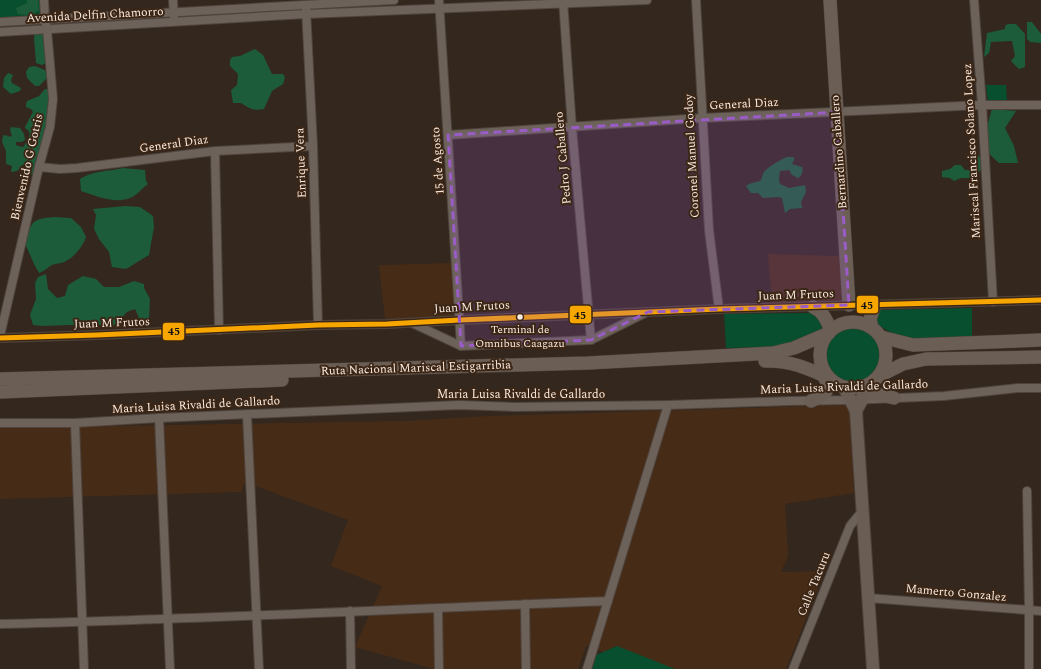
<svg xmlns="http://www.w3.org/2000/svg" width="1041" height="669" font-family="Spectral,serif">
	<style>
		.built { fill: #462c17 }
		.green { fill: #074f2e }
		.forest { fill: #1c5c3a }
		.lines { fill: none; stroke-linecap: round; stroke-linejoin: round }
		.minor-casing { stroke: #4f443d; stroke-width: 10 }
		.primary-casing { stroke: #4f443d; stroke-width: 14 }
		.trunk-casing { stroke: #4f443d; stroke-width: 14 }
		.minor { stroke: #6c625a; stroke-width: 8 }
		.primary { stroke: #695d54; stroke-width: 12 }
		.trunk { stroke: #6b5e54; stroke-width: 13 }
		.bus-1-casing { stroke: #3c2615; stroke-width: 8 }
		.bus-1 { stroke: #f7a600; stroke-width: 5 }
		.marked { fill: #9a5cc7; fill-opacity: 0.2; stroke: #9a5cc7; stroke-width: 3; stroke-dasharray: 8 5; stroke-linejoin: round }
		.bus-dot { fill: #f9eadf; stroke: #3c2615; stroke-width: 1.5 }
		.labels { text-anchor: middle; dominant-baseline: central; stroke-width: 4; stroke-linejoin: round; paint-order: stroke }
		.bus-label { font-size: 11px; fill: #f9eadf; stroke: #3c2615 }
		.street-label { font-size: 12px; fill: #f9eadf; stroke: #3c2615 }
		.line-badge { stroke: #3c2615; stroke-width: 1.5 }
		.pale-badge-label { font-size: 11px; text-anchor: middle; font-weight: bold; fill: #111 }
	</style>
	<rect width="100%" height="100%" fill="#33271e"/>
	<!-- built -->
	<g class="built">
		<path d="M768,254L839,256L842,302L772,305Z"/>
		<path d="M451,263L455,317L385,320L379,265Z"/>
		<path d="M846,405L850,410L854,493L785,504L788,556L781,572L825,571L786,669H652L586,646L578,669H434L355,647L382,586L331,566L348,520L250,484H243L242,492L0,499V428L405,421L488,416Z"/>
	</g>
	<!-- green -->
	<g class="green">
		<path d="M0,0H43L45,19L0,22Z"/>
		<path d="M986,85H1006L1007,101L988,102Z"/>
		<path d="M972,308V340C944,340 894,344 875,321L877,310Z"/>
		<path d="M812,313L820,319L822,329L785,346L774,347L726,348L724,314Z"/>
		<circle cx="853" cy="354" r="28"/>
		<path d="M617,646L675,669H592L596,655Z"/>
	</g>
	<!-- forest -->
	<g class="forest">
		<path d="M27,0H38L39,10C33,16 26,15 18,14L16,8L27,3Z"/>
		<path d="M1027,22H1032L1041,34V43L1030,42L1027,39Z"/>
		<path d="M1008,24H1016L1025,34V67L1019,69L1011,61L1015,56L1012,41L991,42L989,53L984,57L987,33L1005,29V26Z"/>
		<path d="M35,32L46,34L48,62L42,65L36,63L34,38Z"/>
		<path d="M255,49L263,55L272,74H283L285,77L283,84L272,91L264,109C254,111 250,109 241,103H233L231,90L237,85L238,74L230,66V60L232,57L240,56Z"/>
		<path d="M35,66C41,69 48,69 48,77L39,86H35L27,78L26,72L29,67Z"/>
		<path d="M8,73L13,75L11,80L12,83L21,88L20,91L11,94L3,87L4,78Z"/>
		<path d="M45,89H48L50,91L45,139L41,144L35,175L29,174L24,165H22C20,170 16,172 11,172L12,166L6,164V151L2,142L3,135L9,136L8,137L12,136L10,130L11,127L20,128L24,134L25,140L22,142H16V145L22,147L24,146L30,134L28,130L25,128V127L33,112L31,109L26,107V104L27,101L39,96Z"/>
		<path d="M992,109L1016,111L1005,128L1014,146L1018,163H999L986,151V130Z"/>
		<path d="M978,155L981,159V170L971,178H961L954,181L950,178L942,177V171L950,169L955,165H961L965,170H971L973,167V159Z"/>
		<path d="M787,157H794V160L792,164L802,167C804,171 801,177 798,178L792,175L789,170L780,171L779,179L780,184L789,188L805,185L806,192L801,202L802,208L790,209L785,213L782,198L778,197L763,198L758,193H751L746,186L749,184L760,181C763,178 762,175 764,172C769,166 780,160 787,157Z"/>
		<path d="M123,168L145,170L146,181L148,184C143,187 139,193 134,196C118,206 97,196 81,191L80,179C95,170 106,172 123,168Z"/>
		<path d="M125,206L140,207L153,216L154,227L149,255L126,269L112,267L109,252L99,239L94,229L96,215L93,209Z"/>
		<path d="M54,217L71,218L81,227L86,237C83,246 74,258 64,262C61,264 56,263 52,265C47,268 46,270 39,273L34,264L24,241C33,221 31,219 54,217Z"/>
		<path d="M46,274L48,289L57,298L65,296L68,285L83,276L96,279L104,287H119L134,281L144,284V288L150,299L149,319L145,322L140,320L135,309L127,312L115,325H68L43,326L33,325L30,315L36,299L35,283L38,277Z"/>
	</g>
	<g class="lines">
		<!-- minor casing -->
		<g class="minor-casing">
			<g id="minor">
				<path d="M173,0L174,17"/>
				<path d="M439,0L461,346"/>
				<path d="M563,0L572,128L591,340"/>
				<path d="M696,0L709,230L719,309"/>
				<path d="M974,0L982,105L993,302"/>
				<path d="M306,9L313,146L318,325"/>
				<path d="M0,22L394,0"/>
				<path d="M0,32L306,14L647,0"/>
				<path d="M448,135L702,118L982,105H1041"/>
				<path d="M215,151L219,330"/>
				<path d="M39,167L60,169L77,168L215,151L313,146"/>
				<path d="M412,323L461,346L591,340L645,313"/>
				<path d="M0,336L39,167L50,127L53,99L47,29L45,19L44,0"/>
				<path d="M0,338L97,335L318,325L387,324L460,320L719,309L1041,300"/>
				<path d="M247,415L259,669"/>
				<path d="M159,418L170,669"/>
				<path d="M0,423H75L159,418L459,405L514,407L668,405L790,401L851,400L944,396L1018,388H1041"/>
				<path d="M75,423L84,669"/>
				<path d="M1027,491L1029,610V669"/>
				<path d="M868,598L1041,611"/>
				<path d="M525,604L526,669"/>
				<path d="M438,608L439,669"/>
				<path d="M350,611L351,669"/>
				<path d="M0,624C203,619 405,609 608,601"/>
				<path d="M587,669L668,405"/>
				<path d="M793,669L850,526L863,510"/>
			</g>
		</g>
		<!-- primary casing -->
		<g class="primary-casing">
			<g id="primary">
				<path d="M844,387L856,411L873,669"/>
				<path d="M856,411L862,400L865,386"/>
			</g>
		</g>
		<!-- trunk casing -->
		<g class="trunk-casing">
			<g id="trunk">
				<path d="M830,0L849,305"/>
				<path d="M813,307C824,312 826,320 831,330"/>
				<circle cx="853" cy="355" r="33"/>
				<path d="M872,328L870,319L875,305"/>
				<path d="M881,337L913,345L1041,340"/>
				<path d="M765,361C789,360 807,368 829,378"/>
				<path d="M879,376L903,364L926,359L1041,357"/>
				<path d="M0,379L588,363L773,353L794,348L829,333"/>
				<path d="M874,381C871,385 871,388 873,393L894,398"/>
				<path d="M0,392L282,380"/>
				<path d="M811,401C825,395 833,390 823,375"/>
			</g>
		</g>
		<!-- minor -->
		<use href="#minor" class="minor"/>
		<!-- primary -->
		<use href="#primary" class="primary"/>
		<!-- trunk -->
		<use href="#trunk" class="trunk"/>
		<!-- bus-1 casing -->
		<g class="bus-1-casing">
			<path id="bus-1" d="M0,338L97,335L318,325L387,324L460,320L719,309L1041,300"/>
		</g>
		<!-- bus-1 -->
		<use href="#bus-1" class="bus-1"/>
	</g>
	<!-- marked area -->
	<path class="marked" d="M837,112L849,305L648,312L591,340L461,346L448,135Z"/>
	<!-- markers -->
	<circle class="bus-dot" cx="520" cy="317" r="3.5"/>
	<g class="labels">
		<!-- bus labels -->
		<g class="bus-label">
			<text x="520" y="329">Terminal de<tspan x="520" dy="14">Omnibus Caagazu</tspan></text>
		</g>
		<!-- street labels -->
		<g class="street-label">
			<text transform="translate(95 15) rotate(-3)">Avenida Delfin Chamorro</text>
			<text transform="translate(744 104) rotate(-3)">General Diaz</text>
			<text transform="translate(174 144) rotate(-8)">General Diaz</text>
			<text transform="translate(972 151) rotate(-93)">Mariscal Francisco Solano Lopez</text>
			<text transform="translate(839 152) rotate(-94)">Bernardino Caballero</text>
			<text transform="translate(692 156) rotate(-93)">Coronel Manuel Godoy</text>
			<text transform="translate(563 158) rotate(-95)">Pedro J Caballero</text>
			<text transform="translate(438 161) rotate(-94)">15 de Agosto</text>
			<text transform="translate(301 163) rotate(-92)">Enrique Vera</text>
			<text transform="translate(27 167) rotate(-77)">Bienvenido G Gotris</text>
			<text transform="translate(796 295) rotate(-2)">Juan M Frutos</text>
			<text transform="translate(472 307) rotate(-3)">Juan M Frutos</text>
			<text transform="translate(112 323) rotate(-2)">Juan M Frutos</text>
			<text transform="translate(416 368) rotate(-2)">Ruta Nacional Mariscal Estigarribia</text>
			<text transform="translate(844 387) rotate(-2)">Maria Luisa Rivaldi de Gallardo</text>
			<text x="521" y="394">Maria Luisa Rivaldi de Gallardo</text>
			<text transform="translate(196 405) rotate(-3)">Maria Luisa Rivaldi de Gallardo</text>
			<text transform="translate(814 584) rotate(-68)">Calle Tacuru</text>
			<text transform="translate(956 593) rotate(5)">Mamerto Gonzalez</text>
		</g>
	</g>
	<g class="line-badge">
		<rect x="856" y="295" width="23" height="19" rx="4" fill="#f7a600"/>
		<rect x="569" y="305" width="23" height="19" rx="4" fill="#f7a600"/>
		<rect x="162" y="322" width="23" height="19" rx="4" fill="#f7a600"/>
	</g>
	<g class="pale-badge-label">
		<text x="867" y="309">45</text>
		<text x="580" y="319">45</text>
		<text x="174" y="335">45</text>
	</g>
</svg>
